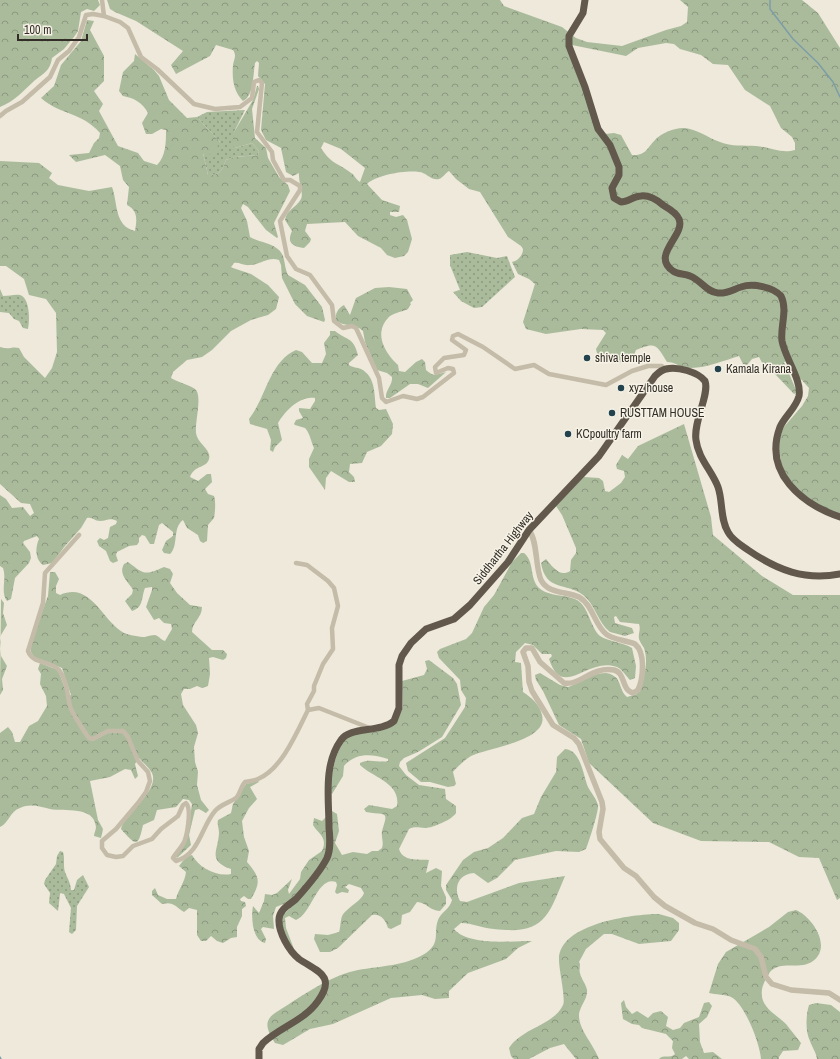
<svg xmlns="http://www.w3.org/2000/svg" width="840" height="1059" font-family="'Archivo Narrow',sans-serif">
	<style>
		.grass { fill: url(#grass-dots) }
		.forest { fill: url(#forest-crowns); fill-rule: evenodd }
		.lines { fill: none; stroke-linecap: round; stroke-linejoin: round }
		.stream { stroke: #7d9da7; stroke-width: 1.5 }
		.minor { stroke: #c4bba8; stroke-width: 4.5 }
		.tertiary { stroke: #c4bba8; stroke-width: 5.5 }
		.trunk { stroke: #62584c; stroke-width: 7 }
		.poi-dot { fill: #22424e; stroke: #f6f2e6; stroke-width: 1.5 }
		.labels { text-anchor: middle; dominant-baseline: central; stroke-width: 3; stroke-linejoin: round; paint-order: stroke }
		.poi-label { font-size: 12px; fill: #322d27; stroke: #f6f2e6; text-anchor: start }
		.street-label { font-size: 12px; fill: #322d27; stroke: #f6f2e6 }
	</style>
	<defs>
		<pattern id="grass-dots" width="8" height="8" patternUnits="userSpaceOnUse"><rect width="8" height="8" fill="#aabb9c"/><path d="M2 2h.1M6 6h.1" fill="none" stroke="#8b987f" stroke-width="1.8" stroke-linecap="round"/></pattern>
		<pattern id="forest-crowns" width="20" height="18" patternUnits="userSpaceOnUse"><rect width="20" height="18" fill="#aabb9c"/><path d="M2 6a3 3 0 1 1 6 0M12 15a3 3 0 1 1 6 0" fill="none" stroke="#8b987f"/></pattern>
	</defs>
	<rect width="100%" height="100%" fill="#eee9da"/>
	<!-- grass -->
	<g class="grass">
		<path d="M245,110L234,132L235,148L252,143L259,151L258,155L234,157L226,160C222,170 220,176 208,175L203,153L220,142L197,117L207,112Z"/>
		<path d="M467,252L497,258L507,256L515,277L482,307L474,308L461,301L453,292L460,290L450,265V255Z"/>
		<path d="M0,289L3,296C9,296 15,294 20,295C30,298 30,321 28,329L23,328L19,321L14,319L9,313L0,312Z"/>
		<path d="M60,851L63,852C65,858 63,867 65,872C68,880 70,881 71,890H74L77,880L83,875L89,887L77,906L76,930L72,934L69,932L71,908L64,894L61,893L60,894L58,911L49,903L50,893L44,884L45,880L56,864L57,856Z"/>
	</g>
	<!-- forest -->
	<g class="forest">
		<path d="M0,0H98L100,5L94,11L87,9L81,12L78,31L74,37L64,49L52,58C50,72 42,74 33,82C22,92 15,101 0,107Z"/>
		<path d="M107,0H500L504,6L562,27L576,38L587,42L622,46L666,30L681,26L687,22L688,7L680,0H802L818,13L840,48V517L812,505L784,478L778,445L783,428L802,406L808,396L809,388L789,366L788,361L784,362L797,392L794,394L775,374L765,368L759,357L752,359L747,365L743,364L739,356C722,361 700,371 682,367C677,365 674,362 667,362C656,344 656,342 636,350L632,360C620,364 598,365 596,349L606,333L603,330L581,329L546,334L526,329L523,322L535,284L529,279L518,274L512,262C518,261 523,255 523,249L521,246L508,237L480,192L469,189L456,179L449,171C445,173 443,178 439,179C431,181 426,172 419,172C406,170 376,175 367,184L382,200L400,206L399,212H390V215L396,217L403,215L407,220L412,239L408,252L404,256L395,258L387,255L381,248L358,236L345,222L307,224L305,231L311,239L310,242L304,248C291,246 287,242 292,231L285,220C287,209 296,208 301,199C304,192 298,182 299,173L293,176L286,172L281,148L266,140L261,130L265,84L258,76L259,63L257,61L255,63C253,74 254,96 243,101C233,91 232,78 233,65C234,59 237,56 233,50L216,45L210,56L176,74L171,65L183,51L136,21L115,12L110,9ZM666,43L674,44L680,49L701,55L713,64L728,65L745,90L770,106L781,128L792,137L795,143V150C781,154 770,147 756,146C743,145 732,147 720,142C708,138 696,128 683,128C674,128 661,133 655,140C647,148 646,156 632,155L621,135L614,133L605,134C596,120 597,110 590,97L572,45L626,56L638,48ZM324,142L341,149L365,168L360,182C355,179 355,175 351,173C337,162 332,165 321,148Z"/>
		<path d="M87,20L94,21L90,30L104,56V81L94,91L103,104L99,111L118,146L138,153L144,161L157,165C166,156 166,142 166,130L161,129L152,134H146L142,123L148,113C143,103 134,98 123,96L119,91L123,72L134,61L135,54L154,70L159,76L169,100L187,118L197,117L220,142L215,151L211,155L203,153L208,175C220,176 222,170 226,160L234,157L258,155L259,151L252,143L235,148L232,145L234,132L253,100L257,86H258L259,89L252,109L255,138L266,148L268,158L279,177L288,185L290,191L274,223L278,237L277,238L266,230L248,207L243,204L241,208L247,221L250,237C260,243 278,243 283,256C285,262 285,269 288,275L305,285L322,307L325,320L324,322L307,316L295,304L282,278L281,265L279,260C268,256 260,265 250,265C244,266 239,262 234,263L231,267L233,268L251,274L268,285L279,297L276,309L268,315L251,320L231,331L212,350L202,357L187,360L173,372L171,378C177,382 193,386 196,390C202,398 195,421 196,433C197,443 212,450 209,459C207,468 194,465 190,477L198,481L207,474H211L212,482L205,489L208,494L214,496C216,501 215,513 214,518L208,525L207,541L203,543L200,541L198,535L187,528L183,520C172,528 179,546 170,554L164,553L162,550L166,541L173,536V532L162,523L159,525L154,544H150L145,536L142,535L139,538V542L137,545L129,546L117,552L116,555L118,561L113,563L110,561L106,551L99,546L97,541L100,538L104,540L108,538L110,527L116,524L117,521C110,517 106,521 100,521C94,521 93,517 87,518L81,528L65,546L52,563L43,565C35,559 35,548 39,539L37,536L24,541L23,543L30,552L31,558L29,563L15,578L11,599L7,601C0,592 7,579 3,568L0,566V495L6,499L12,508L23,507L30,516L34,513L30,504L21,503L0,484V347C9,350 12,346 19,348L24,357L45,378L52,368L57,352L56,313L46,299L29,295L24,279L6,266H0V161L39,163L52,173L49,178L58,185L89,191L112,187C118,203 114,226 135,231C137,219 138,211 127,205L129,187L123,180L120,166L105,155L76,162L69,155L89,153L94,143L99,138L100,133C82,112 60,115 41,98L54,86L61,65L81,41Z"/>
		<path d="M389,287L407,289L413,300L410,303L411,304L408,309C402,312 392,313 388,318C373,334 386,354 398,365L399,371L405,372L416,362L422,359L425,362L426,370C435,378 437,374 446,372L428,388L418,384H410L390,398H386C385,390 393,385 392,377L387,373L377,370L365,342L363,331C355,323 345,327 336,321C335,314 337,309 344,305L350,315L356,298L375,288Z"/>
		<path d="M330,331H335C347,341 353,336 358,355L349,363V365C353,368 357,367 361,369C376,377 374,394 376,408L379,410L386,409L393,424L392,434L381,446L367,452L362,463L350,464L349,472L354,477L355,482H349L331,471L326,478L325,490L309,467V459L314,448C311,442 310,433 305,428L295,425L294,424L296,420L303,418L299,411V408L310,409L315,401V398C300,395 285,411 278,423L282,440L275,447L273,452L270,450L271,440L267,429L250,424L249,419C266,398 269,362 296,350L302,352L312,363H322L326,354L324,343L330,335Z"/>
		<path d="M684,424L711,517L713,535L762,576L793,595H840V898L837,900L819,858L799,857L769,842L701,841L653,823L589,763L581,739L559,725L543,691L536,680L535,675L540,673L560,685L568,687C579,684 602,666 614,676C621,680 620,692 627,697L637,694C644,680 649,663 644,648C642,645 640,642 639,639C638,634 641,630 639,624L620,622L616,616L614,617L615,623L632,628L634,633L625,636L610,632C598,623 595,604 583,595C566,582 546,592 541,563L546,559C552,566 560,578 570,571L571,560L576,553V548L562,515L556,506L584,477L599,478L603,481L605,491L609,492L621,483L625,477L624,471L617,469L616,465L622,455L628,459L638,446Z"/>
		<path d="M521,553H524C535,562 529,578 539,588C549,597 566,594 577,600C589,607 590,627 600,636C609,642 623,642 632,648L636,666L635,678L630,680C626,676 623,670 617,667C587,656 563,701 549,659L552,656L551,654H542L533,645L525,643L516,652L515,662L521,663L523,692C532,698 540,705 542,715C549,741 487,748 471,756C466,759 456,768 453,772L456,784L454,786L448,787L430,782H421L408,771L406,763L445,738L465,707L466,698L461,690L460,680L439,658L437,652L440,649L466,639L472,633L484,607L494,595L512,562Z"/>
		<path d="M128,562C144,574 144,576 164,567L170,569L173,574L170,583L177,593L190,605L202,607C202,618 192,622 192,632L212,650H223L227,654L226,658L223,660L213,657L209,658L210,674L208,686L202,688L197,686L190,689H184L181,694L183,705L196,725L198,733L194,747L195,762L198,772L197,785L201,800L209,810L206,813L199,809L195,810L189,835L191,845L177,858L176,857L187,837L192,804L189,800L183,799L176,807L157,810L154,820L143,825C138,848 136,846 121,829C125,812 160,791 152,773C149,767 143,763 139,758L135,764L138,776L135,779L131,770L125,769L110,777L90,781L98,820L103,829L101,838L94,836C94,833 96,830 96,827C94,805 64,812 50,809C40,807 31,803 20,808C10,811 9,823 0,827V733L8,727L12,732L15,742H20L29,726L38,721L47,706L46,696L40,684L41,674L38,669L40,663L58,670L68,696L71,695L62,668L34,657L31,652L30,644L48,596L50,572H55L59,579L56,586V593L60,595C91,581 102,621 124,633C129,635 140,637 145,637C148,636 151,635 155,635C159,636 161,640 165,641L172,629L171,624L164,623L159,618L154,620L146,607L152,590V587L145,588C141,598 144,607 132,611L125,601L132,594L133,590C128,581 118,575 124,564Z"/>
		<path d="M1,599L4,603L3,613L7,625L1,635L0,642L1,656L7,666L2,679L3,690L0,695Z"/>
		<path d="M429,660L453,678L457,684L461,705L442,737L418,752L404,758L400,762L399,766L406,775L419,785L445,789L446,799L456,806V813C453,819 433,828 425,828C419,828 416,826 409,829L399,849C403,862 418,859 429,860L426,873L436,868L442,871L441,886L446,897V904L440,911C430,911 426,902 417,902L410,912L402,915L401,924L391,929L388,928C386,921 381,913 372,915L338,948L330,952H320L314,939L315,934L328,935L339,932C341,926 340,917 344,913C349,907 363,899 364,893L361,888L349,884L345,887L349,890L348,893L342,892L337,894L335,892L337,885L336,882C317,876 312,914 296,920L289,916L285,918L286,928L294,949L285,937L280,919L290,908L286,903L276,907L273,916L274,929L263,927L261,929L266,939L265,943C252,940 251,917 253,906L259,913L264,901L265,894L272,895L277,893L292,879L288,890L289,894L300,879L301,872L309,860L322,851C328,837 319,835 313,825L314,818L322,821L332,811L337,814L339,831L335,843L342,855L353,852L367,854L372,851H378L382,848C384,842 381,837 382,831C389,809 386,816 366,812L364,809L369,805L392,809L397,806C401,783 372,777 360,765V763C369,758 379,763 388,761V759C372,754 356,752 344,766L343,776L332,794L330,793C331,774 335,753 346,737L398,719L403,707L402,681L424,675L427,669L425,661Z"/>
		<path d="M565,749C581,750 583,775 588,787C591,793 597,799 598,806C598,814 589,841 586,849L579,852L556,851L515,860L497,878L488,883L474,873C458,874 453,888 460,901L467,902L519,883L565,876C548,917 544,935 494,929C482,928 472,923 461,923L454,929C468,946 512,941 532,941L518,948L506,959L468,973L449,991V998L435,999L422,995L391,998L333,1024L310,1029L283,1045L275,1043C258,1017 272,1016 292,1002C313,989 333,975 358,970C380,966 406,966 426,953C441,942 433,934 438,920C441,912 450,909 452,900L446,890V885L463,860L474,852L488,848L503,838L522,818L534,814L541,797L556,772L557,757Z"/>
		<path d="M258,781L259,782L250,787L257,799L249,808L242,821L244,837L249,851L247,862C260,877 261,882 251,899H248L244,896L240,899L241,901L245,902L246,906L242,909V916L237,927V937L231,938L223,943L217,941L211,936L206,941H201L197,935V910L189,908L184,912C176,907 173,901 162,904L152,895V891L155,888L158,895L167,899H176C178,890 185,882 186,872L179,866C183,861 186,856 192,855C199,868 217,877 231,874V869C207,860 218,852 219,833C219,828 217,825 218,820L231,813L233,804L246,784Z"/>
		<path d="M796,910C811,916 833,946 813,961C801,970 783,961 772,970C769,972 769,975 767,977C763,984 761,989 762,997C764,1009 778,1016 786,1024C791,1030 796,1037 801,1043L798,1050L783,1051L779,1057V1059H761C760,1044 745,1004 731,997C725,994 716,995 709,993L718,964L726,952L769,927L788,912Z"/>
		<path d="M659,914L673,918L679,923V930L671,941L639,944L612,934H604L586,949L579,962L580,964C580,967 579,971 580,973C581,979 586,984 587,990C588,998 580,1006 579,1014C578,1029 594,1045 599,1059H576L564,1044L550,1048L529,1059H514L511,1056L509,1048C522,1028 554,1025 563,1005C566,999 559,970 559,960C558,924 632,914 659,914Z"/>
		<path d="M624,1000L626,1007L632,1014L637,1011L648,1018L653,1013L661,1011L668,1017L666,1026L673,1030L680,1028L684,1023L699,1017L704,1003L709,1002L712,1006L707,1017L699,1024L700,1042L704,1053L713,1052L722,1059H689L686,1056L682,1059H659C663,1054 670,1059 675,1054L672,1048L673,1041L666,1034L642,1028L639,1025L632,1024L623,1019L621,1003Z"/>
		<path d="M816,1003L831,1005L840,1012V1059H817C816,1052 812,1047 810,1041C805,1031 806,1015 809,1005Z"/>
	</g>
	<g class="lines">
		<!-- stream -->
		<g class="stream">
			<path d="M770,0V9L793,39L818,63L833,82L840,97"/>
			<path d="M0,1057L1,1059"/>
		</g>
		<!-- minor -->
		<g class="minor">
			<path d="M102,0L104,16"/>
			<path d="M0,116L6,111L22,102L50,77L58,60L69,51L79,37L86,15L93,14L104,16L120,22L128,28L141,57L157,69L194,104L215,109L240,107L252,98L254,82L259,80L262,83L257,132L272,152L273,160L284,180H290L300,186V190L280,221L287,256L296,269L310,275L332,305L334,321L343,328L352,326L356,328L379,378L382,398L386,402L403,396L417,399L423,397L454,373L453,369L448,368L436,373L435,367L444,358L464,355L466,350L452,340L453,336L458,334L483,347L515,369L534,365L549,374L606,385L632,371L648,366H662L665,369"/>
			<path d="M79,535L45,573L43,603L28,651C33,665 51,660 59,670C67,680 67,694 70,706C71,711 85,733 89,738L93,739L108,731H123L128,737L138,761L148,772L150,781L146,792L138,803L116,829L102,841V848L107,855L116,857L123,856L133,846L152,839L161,829L178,816L183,805L186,803C192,809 187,838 183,844C180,849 176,853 173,858L176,861C200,854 201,827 215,811C221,804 229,803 236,798C240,794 241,786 245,782C249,781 254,781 258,779C282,769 297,732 308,710L307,704L314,691V686L323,664L333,649L332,628L338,606L334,588L328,581L307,565L296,563"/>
			<path d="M308,710L319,708L372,729"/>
		</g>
		<!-- tertiary -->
		<path class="tertiary" d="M529,530C538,542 535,567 541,580C548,594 566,591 579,597C593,605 594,624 606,634C613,640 626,640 635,644C646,653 643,679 638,690L633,693C621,690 626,673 614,670C592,666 580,686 564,683L540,662L532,648H526L523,652L528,666L529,682L532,691L553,725L574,738L579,744L602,802L603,809L599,832L600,839L624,868L636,876L654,897L665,906L695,923L713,929L731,940L755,949L761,957L766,977L772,984L791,990L829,993L840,1000"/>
		<!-- trunk -->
		<g class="trunk">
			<path d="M585,0L583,13L569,36V46L585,87L598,129L610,145L619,167V175L612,188L614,198L621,202C628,202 634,196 641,196C649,195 657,200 663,205C668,208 677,213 679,219C686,235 650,255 673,271C678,275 684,273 690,276C701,280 706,292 718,293C727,294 734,289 741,287C753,283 773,287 781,296C788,310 780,327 782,341C785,358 802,380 799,396C796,408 785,416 780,427C763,473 802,504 840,517"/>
			<path d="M259,1059V1049L263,1043C280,1027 304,1021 318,1001C337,975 316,971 299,959C289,951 278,932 279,919C280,909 289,905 296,899C305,889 321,870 327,858C331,849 330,838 329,828C329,799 323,765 341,740C350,726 380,733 394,721L399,708V665L402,656L411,643L426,629L454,619L470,605L508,562L529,530L599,456L655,376C658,373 661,370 666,369C677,366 698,372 705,381C710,394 693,422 696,440C698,458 712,471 718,487C723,501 720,519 728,532C732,540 741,545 748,550C777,570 805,581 840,574"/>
		</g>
	</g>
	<!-- markers -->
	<g class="poi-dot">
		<circle cx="587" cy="358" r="4"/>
		<circle cx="718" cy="369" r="4"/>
		<circle cx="621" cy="388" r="4"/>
		<circle cx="612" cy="413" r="4"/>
		<circle cx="568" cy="434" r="4"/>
	</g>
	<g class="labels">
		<!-- poi labels -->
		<g class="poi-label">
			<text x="595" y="358">shiva temple</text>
			<text x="726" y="369">Kamala Kirana</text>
			<text x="629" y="388">xyz house</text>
			<text x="620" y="413">RUSTTAM HOUSE</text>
			<text x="576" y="434">KCpoultry farm</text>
		</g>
		<!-- street labels -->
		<g class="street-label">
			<text transform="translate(503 548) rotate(-52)">Siddhartha Highway</text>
		</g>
	</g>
	<!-- scale -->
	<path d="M18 34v6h69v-6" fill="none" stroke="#322d27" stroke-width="2"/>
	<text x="24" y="34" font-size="12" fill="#322d27" stroke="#f6f2e6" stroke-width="3" paint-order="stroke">100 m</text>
</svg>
